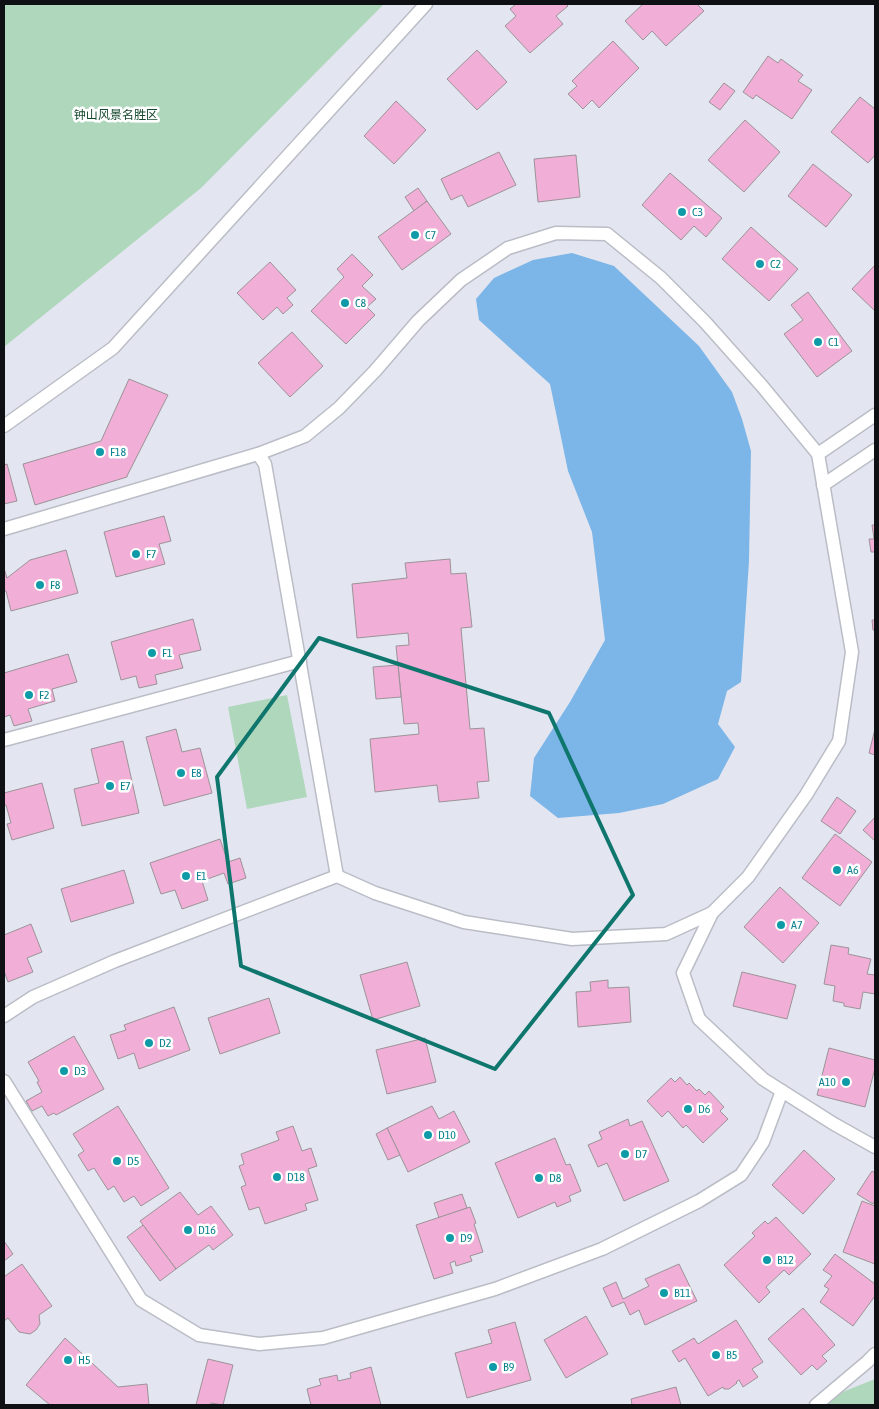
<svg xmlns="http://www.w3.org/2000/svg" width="879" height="1409" font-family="'Asap Condensed','Noto Sans SC',sans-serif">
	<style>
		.green { fill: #afd7bc }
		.water { fill: #7cb5e7 }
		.building { fill: #f1aed6; stroke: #9c9398 }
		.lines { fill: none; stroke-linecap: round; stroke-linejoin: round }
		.lane-casing { stroke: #babdc6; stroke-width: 15 }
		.lane { stroke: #fff; stroke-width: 12 }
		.marked { fill: none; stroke: #0f766e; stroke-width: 4; stroke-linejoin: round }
		.culture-dot { fill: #0f9aa8; stroke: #fff; stroke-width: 2 }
		.labels { text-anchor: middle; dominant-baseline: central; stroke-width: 5; stroke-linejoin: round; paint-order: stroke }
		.park-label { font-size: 12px; fill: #14482c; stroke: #fff }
		.culture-label { font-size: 12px; fill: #0d838f; stroke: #fff; text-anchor: start }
	</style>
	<rect width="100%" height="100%" fill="#e3e6f0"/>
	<!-- green -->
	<g class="green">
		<path d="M4,4H384L201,188L4,347Z"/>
		<path d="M287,695L307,797L247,809L228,707Z"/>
		<path d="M875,1379V1405H810Z"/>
	</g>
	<!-- water -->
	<path class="water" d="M572,253L614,266L699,346L732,392L742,419L751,451L749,561L741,682L727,691L718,724L735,747L718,779L663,804L619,813L558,818L530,796L534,758L570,702L605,640L592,532L568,471L550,384L479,320L476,299L494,278L533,260Z"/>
	<!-- building -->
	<g class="building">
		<path d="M516,4H566L568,6L556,16L563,24L530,53L505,26L516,16L510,9Z"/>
		<path d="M643,4H697L704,11L666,46L652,31L643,40L625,21Z"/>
		<path d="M613,41L639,68L599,108L592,100L583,109L568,94L577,86L572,81Z"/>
		<path d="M477,50L507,82L477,110L447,79Z"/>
		<path d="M768,56L778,63L781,59L803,75L798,81L812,90L792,119L756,95L753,99L743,92Z"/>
		<path d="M724,83L735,91L720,110L709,102Z"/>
		<path d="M860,97L875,109V155L868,163L831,132Z"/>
		<path d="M396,101L426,130L394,164L364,136Z"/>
		<path d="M745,120L780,152L744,192L708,160Z"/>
		<path d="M499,152L516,185L468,207L462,195L451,200L441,179Z"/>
		<path d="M576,155L580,197L538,202L534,159Z"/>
		<path d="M813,164L852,195L826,227L788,196Z"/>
		<path d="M670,173L722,218L706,237L694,226L681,240L642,205Z"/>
		<path d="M418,188L427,201L414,211L405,197Z"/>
		<path d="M427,201L451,234L402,270L378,237Z"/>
		<path d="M751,227L798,269L769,301L722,259Z"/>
		<path d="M352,254L373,275L362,286L376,299L367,307L375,315L346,344L311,311L344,277L337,269Z"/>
		<path d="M270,262L296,290L287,298L293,305L283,314L277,307L263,320L237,293Z"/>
		<path d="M875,265V311L852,289Z"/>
		<path d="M808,292L852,351L817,377L784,334L803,320L791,305Z"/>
		<path d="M292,332L323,366L290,397L258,363Z"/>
		<path d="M129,379L168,395L127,476V477L35,505L23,464L101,441Z"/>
		<path d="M7,464L17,501L4,504V465Z"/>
		<path d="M164,516L171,541L159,544L165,564L116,577L104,532Z"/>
		<path d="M872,525H875V552H871L869,539H874Z"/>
		<path d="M66,550L78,593L11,611L6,591H4V568L7,578L30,560Z"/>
		<path d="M450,559L451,574L466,573L472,627L461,628L470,729L484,728L489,781L477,782L479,798L439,802L437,785L375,792L370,739L419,734L418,723L404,724L396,646L409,645L408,633L357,638L352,584L407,578L405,563Z"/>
		<path d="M193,619L201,650L179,655L183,668L155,675L157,684L139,688L136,676L121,680L111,642Z"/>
		<path d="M872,620H875V630H873Z"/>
		<path d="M68,654L77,682L52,689L55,701L28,709L32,721L14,726L10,715L4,717V673Z"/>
		<path d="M398,665L401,697L376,699L373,667Z"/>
		<path d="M176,729L182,752L200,748L212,793L164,806L146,737Z"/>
		<path d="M875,729V755L869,753Z"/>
		<path d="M123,741L139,813L82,826L74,789L99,783L91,749Z"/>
		<path d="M42,783L54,828L12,840L7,824L11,823L6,805L4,806V793Z"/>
		<path d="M837,797L856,811L840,834L821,821Z"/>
		<path d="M875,817V841L863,830Z"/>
		<path d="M835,834L872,862L840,906L802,878Z"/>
		<path d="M220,839L228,862L240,858L246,878L228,884L224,873L202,881L208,900L182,909L175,890L161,894L150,863Z"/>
		<path d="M124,870L134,903L71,922L61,889Z"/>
		<path d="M780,887L819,923L783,963L744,927Z"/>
		<path d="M31,924L42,952L27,958L33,972L8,982L4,971V935Z"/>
		<path d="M831,945L849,948L848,954L871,959L867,974L875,975V994L863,992L860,1009L844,1006V1003L833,1001L835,986L824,984Z"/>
		<path d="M407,962L420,1006L373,1020L360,975Z"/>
		<path d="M742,972L796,985L787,1019L733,1006Z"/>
		<path d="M608,980V988L629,987L631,1022L578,1027L576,992L591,991L590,982Z"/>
		<path d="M269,998L280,1033L220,1054L208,1018Z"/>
		<path d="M174,1007L190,1050L139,1069L134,1053L118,1059L110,1035L126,1030L124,1025Z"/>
		<path d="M74,1036L104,1089L56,1115L54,1113L48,1116L42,1106L32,1111L26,1101L42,1092L37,1082L39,1081L28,1062Z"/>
		<path d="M425,1038L436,1082L387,1094L376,1050Z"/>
		<path d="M829,1048L875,1060V1068L865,1107L817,1095Z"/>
		<path d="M680,1077L687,1085L689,1083L697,1091L699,1089L705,1095L709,1091L724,1107L720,1111L728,1119L703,1143L686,1125L683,1128L668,1111L662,1117L647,1101L671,1078L675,1082Z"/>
		<path d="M118,1106L169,1188L141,1206L134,1196L124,1202L114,1186L108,1190L94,1168L88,1171L78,1155L84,1151L73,1134Z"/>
		<path d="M432,1106L439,1119L454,1111L470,1142L408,1172L387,1128Z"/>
		<path d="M628,1119L630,1126L642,1121L669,1181L624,1201L607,1163L598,1167L588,1145L602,1139L599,1132Z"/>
		<path d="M293,1126L302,1151L311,1148L317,1166L308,1169L318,1200L305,1204L307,1210L265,1224L259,1207L249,1210L241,1187L246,1185L239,1166L244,1164L241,1154L279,1140L276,1132Z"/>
		<path d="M387,1128L400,1155L388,1160L376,1134Z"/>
		<path d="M555,1138L566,1165L570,1164L581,1191L569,1196L571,1201L557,1207L555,1202L518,1218L495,1163Z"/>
		<path d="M804,1150L835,1179L803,1214L772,1185Z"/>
		<path d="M872,1171L875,1173V1200L873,1204L857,1194Z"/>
		<path d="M180,1192L198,1215L211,1206L233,1235L213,1250L209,1245L176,1269L140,1221Z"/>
		<path d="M462,1194L467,1208L439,1218L434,1203Z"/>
		<path d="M862,1201L875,1206V1264L843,1252Z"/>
		<path d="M470,1207L476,1223L474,1224L483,1252L470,1256L472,1261L456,1266L455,1261L450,1263L453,1273L434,1279L416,1225Z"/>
		<path d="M776,1217L811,1254L789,1275L784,1270L766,1287L770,1292L759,1303L724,1265L755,1236L752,1233L765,1221L768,1224Z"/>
		<path d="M143,1225L176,1269L160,1281L127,1237Z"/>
		<path d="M4,1241L13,1254L4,1261Z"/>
		<path d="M835,1254L875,1284V1296L853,1326L820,1302L829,1289L824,1286L832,1276L823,1270Z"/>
		<path d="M22,1264L52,1306L39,1315L40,1324L36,1330L30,1334L19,1332L8,1318L4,1321V1275L5,1276Z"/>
		<path d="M679,1264L697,1301L645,1325L639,1310L630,1315L624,1302L612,1307L603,1288L616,1282L623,1299L649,1286L645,1279Z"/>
		<path d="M803,1308L835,1345L822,1356L827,1361L817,1370L812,1365L801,1375L768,1339Z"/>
		<path d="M586,1316L608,1354L566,1378L544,1340Z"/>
		<path d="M736,1320L763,1362L752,1369L758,1377L743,1387L739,1380L736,1382L737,1383L729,1389H724L723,1387L708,1396L685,1358L679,1362L672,1351L694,1338L698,1344Z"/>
		<path d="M515,1322L531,1380L467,1398L455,1353L492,1343L488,1330Z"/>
		<path d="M65,1338L118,1387L147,1384L149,1405H50L26,1385Z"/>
		<path d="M208,1359L233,1365L223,1405L211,1403L210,1405H196Z"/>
		<path d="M371,1367L381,1405H311L307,1389L321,1385L319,1379L337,1375L338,1381L351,1378L350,1373Z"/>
		<path d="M676,1387L681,1405H632L631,1399Z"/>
	</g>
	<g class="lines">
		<!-- lane casing -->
		<g class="lane-casing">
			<g id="lane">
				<path d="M4,426L113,348L426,4"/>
				<path d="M258,454L265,464L337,876L375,893L464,922L572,939L666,934L712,913L748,877L806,795L839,741L852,652L818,454L875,415"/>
				<path d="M823,485L875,450"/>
				<path d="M4,529L258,454L305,436L339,408L375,371L418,321L461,280L508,248L556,233L607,234L661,278L705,322L762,386L818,454"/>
				<path d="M4,740L300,661"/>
				<path d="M712,913L683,973L699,1019L763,1079L834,1124L875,1147"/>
				<path d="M4,1016L33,997L115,961L337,876"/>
				<path d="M4,1081L141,1300L199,1335L259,1344L323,1338L495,1289L602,1249L699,1201L741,1175L763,1142L782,1091"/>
				<path d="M816,1405L867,1362L875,1354"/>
			</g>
		</g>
		<!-- lane -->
		<use href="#lane" class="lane"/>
	</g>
	<!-- marked area -->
	<path class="marked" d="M319,638L549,713L633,895L495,1069L241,966L217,777Z"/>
	<!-- markers -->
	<g class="culture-dot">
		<circle cx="682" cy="212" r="5"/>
		<circle cx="415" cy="235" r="5"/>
		<circle cx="760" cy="264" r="5"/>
		<circle cx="345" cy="303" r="5"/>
		<circle cx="818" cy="342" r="5"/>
		<circle cx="100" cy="452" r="5"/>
		<circle cx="136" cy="554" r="5"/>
		<circle cx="40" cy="585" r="5"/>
		<circle cx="152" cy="653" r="5"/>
		<circle cx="29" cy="695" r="5"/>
		<circle cx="181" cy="773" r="5"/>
		<circle cx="110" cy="786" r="5"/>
		<circle cx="837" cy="870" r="5"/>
		<circle cx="186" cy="876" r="5"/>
		<circle cx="781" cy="925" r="5"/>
		<circle cx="149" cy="1043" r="5"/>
		<circle cx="64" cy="1071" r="5"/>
		<circle cx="846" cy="1082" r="5"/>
		<circle cx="688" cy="1109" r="5"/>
		<circle cx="428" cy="1135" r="5"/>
		<circle cx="625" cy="1154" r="5"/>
		<circle cx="117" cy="1161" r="5"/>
		<circle cx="277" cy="1177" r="5"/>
		<circle cx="539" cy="1178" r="5"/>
		<circle cx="188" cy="1230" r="5"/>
		<circle cx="450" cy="1238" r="5"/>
		<circle cx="767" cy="1260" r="5"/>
		<circle cx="664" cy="1293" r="5"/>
		<circle cx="716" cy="1355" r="5"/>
		<circle cx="68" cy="1360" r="5"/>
		<circle cx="493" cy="1367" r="5"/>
	</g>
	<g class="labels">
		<!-- park labels -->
		<g class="park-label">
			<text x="116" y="115">钟山风景名胜区</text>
		</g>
		<!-- culture labels -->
		<g class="culture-label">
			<text x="692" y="212">C3</text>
			<text x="425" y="235">C7</text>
			<text x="770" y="264">C2</text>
			<text x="355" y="303">C8</text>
			<text x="828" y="342">C1</text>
			<text x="110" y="452">F18</text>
			<text x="146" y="554">F7</text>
			<text x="50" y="585">F8</text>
			<text x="162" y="653">F1</text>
			<text x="39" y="695">F2</text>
			<text x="191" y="773">E8</text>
			<text x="120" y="786">E7</text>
			<text x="847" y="870">A6</text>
			<text x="196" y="876">E1</text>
			<text x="791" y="925">A7</text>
			<text x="159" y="1043">D2</text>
			<text x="74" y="1071">D3</text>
			<text x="836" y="1082" text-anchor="end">A10</text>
			<text x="698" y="1109">D6</text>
			<text x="438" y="1135">D10</text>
			<text x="635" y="1154">D7</text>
			<text x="127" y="1161">D5</text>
			<text x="287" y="1177">D18</text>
			<text x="549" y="1178">D8</text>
			<text x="198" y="1230">D16</text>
			<text x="460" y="1238">D9</text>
			<text x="777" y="1260">B12</text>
			<text x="674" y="1293">B11</text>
			<text x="726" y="1355">B5</text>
			<text x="78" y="1360">H5</text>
			<text x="503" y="1367">B9</text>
		</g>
	</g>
	<!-- border -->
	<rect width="879" height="1409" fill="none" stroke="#0f1013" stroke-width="10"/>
</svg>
